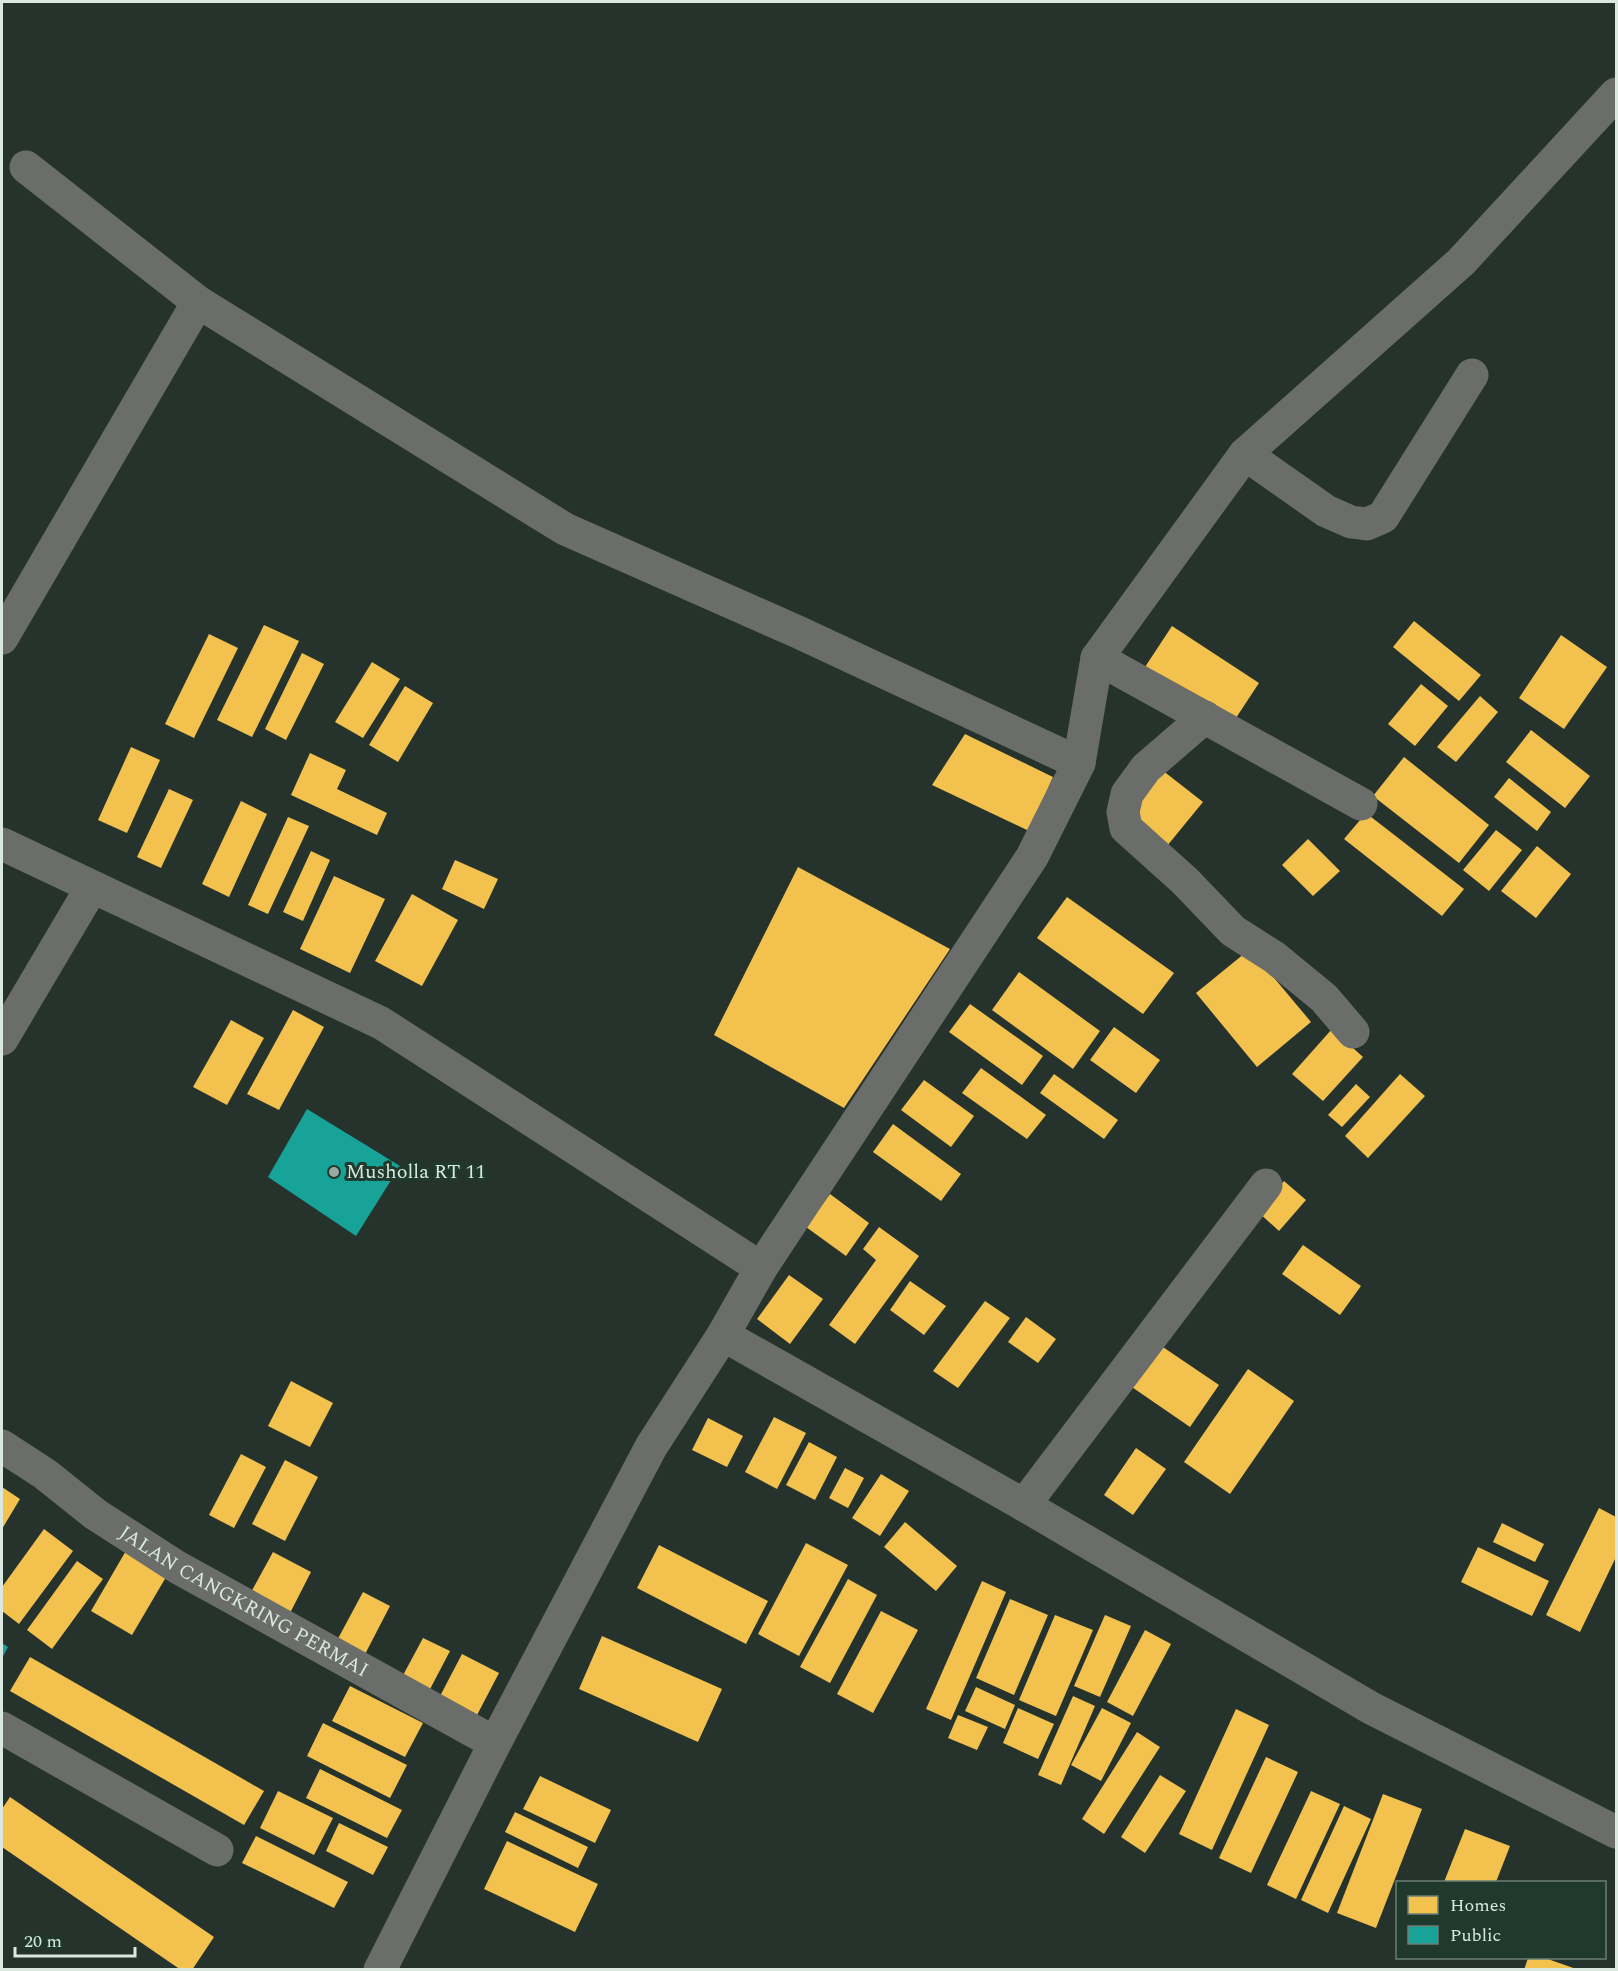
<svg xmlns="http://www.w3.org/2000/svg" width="1618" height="1971" font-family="Spectral,serif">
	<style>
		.homes { fill: #f2c14e }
		.public { fill: #17a398 }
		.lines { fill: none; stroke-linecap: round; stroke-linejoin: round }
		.minor { stroke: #6a6d69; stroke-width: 33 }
		.poi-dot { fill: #9aa9a1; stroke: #20392d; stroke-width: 2 }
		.labels { text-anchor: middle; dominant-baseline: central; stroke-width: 6; stroke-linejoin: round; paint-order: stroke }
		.poi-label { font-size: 20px; fill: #d9e8e0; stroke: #20392d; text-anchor: start }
		.street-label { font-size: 20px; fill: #d9e8e0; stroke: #20392d }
	</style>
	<rect width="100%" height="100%" fill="#26332d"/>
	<!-- homes -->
	<g class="homes">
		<path d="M1414,621L1481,675L1459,701L1393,647Z"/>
		<path d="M264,625L299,641L252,737L217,720Z"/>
		<path d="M1172,626L1259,683L1232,724L1145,667Z"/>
		<path d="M209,634L238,648L194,738L165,724Z"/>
		<path d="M1561,635L1607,667L1564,729L1519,698Z"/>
		<path d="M302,653L324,664L286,740L265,729Z"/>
		<path d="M372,662L400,679L363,738L335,722Z"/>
		<path d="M1421,684L1448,706L1415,746L1388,724Z"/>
		<path d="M405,686L433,703L398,762L369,745Z"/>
		<path d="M1480,696L1498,712L1456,762L1437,747Z"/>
		<path d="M1531,730L1590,776L1565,808L1506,762Z"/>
		<path d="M965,734L1053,777L1029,831L932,785Z"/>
		<path d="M131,747L160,760L127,833L98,820Z"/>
		<path d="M310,753L346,770L337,789L387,813L377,835L291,795Z"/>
		<path d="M1404,757L1489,825L1459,863L1373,796Z"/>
		<path d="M1162,770L1203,802L1167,846L1127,813Z"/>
		<path d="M1509,778L1551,812L1537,831L1494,797Z"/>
		<path d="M169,789L193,800L161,868L137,857Z"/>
		<path d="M241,801L267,814L229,897L202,884Z"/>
		<path d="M1366,813L1464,889L1442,916L1344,839Z"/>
		<path d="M288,817L309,826L268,914L248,905Z"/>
		<path d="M1496,830L1522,850L1489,891L1463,870Z"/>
		<path d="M1308,839L1340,871L1313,896L1282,865Z"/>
		<path d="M1537,846L1571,874L1536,918L1501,891Z"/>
		<path d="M311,851L330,860L303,921L283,912Z"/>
		<path d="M455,860L498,879L484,909L442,889Z"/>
		<path d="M798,867L950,949L844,1108L714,1035Z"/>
		<path d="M334,876L385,899L350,973L300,949Z"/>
		<path d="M412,894L458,920L422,986L375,961Z"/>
		<path d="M1067,897L1174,973L1143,1014L1037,938Z"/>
		<path d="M1250,949L1311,1022L1257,1067L1196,993Z"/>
		<path d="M1019,972L1100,1031L1073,1069L992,1010Z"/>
		<path d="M970,1004L1043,1056L1022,1085L949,1032Z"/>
		<path d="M293,1010L324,1027L279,1110L247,1094Z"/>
		<path d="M231,1020L264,1038L227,1105L193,1087Z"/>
		<path d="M1114,1027L1160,1060L1136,1093L1090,1060Z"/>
		<path d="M1332,1029L1363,1057L1323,1101L1292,1074Z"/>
		<path d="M981,1068L1046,1115L1027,1139L962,1093Z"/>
		<path d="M1054,1074L1118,1120L1104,1139L1040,1093Z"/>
		<path d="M1400,1074L1425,1096L1368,1158L1345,1136Z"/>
		<path d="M924,1080L974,1116L951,1147L901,1110Z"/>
		<path d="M1356,1084L1370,1097L1342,1127L1328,1115Z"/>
		<path d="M893,1124L961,1174L941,1201L873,1152Z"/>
		<path d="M1284,1181L1306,1200L1279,1231L1257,1211Z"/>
		<path d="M830,1194L869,1223L846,1256L806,1227Z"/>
		<path d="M879,1227L919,1256L855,1344L829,1325L876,1260L863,1249Z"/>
		<path d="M1303,1245L1361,1286L1340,1315L1282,1274Z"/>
		<path d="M789,1275L823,1299L790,1344L757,1319Z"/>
		<path d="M910,1281L946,1306L924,1335L890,1310Z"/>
		<path d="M985,1301L1010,1318L958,1388L933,1371Z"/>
		<path d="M1026,1317L1056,1339L1038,1363L1008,1342Z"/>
		<path d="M1154,1341L1219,1385L1190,1427L1126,1383Z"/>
		<path d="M1248,1369L1294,1401L1230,1494L1184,1462Z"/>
		<path d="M291,1381L333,1403L310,1447L268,1426Z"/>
		<path d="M774,1417L806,1433L777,1489L745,1472Z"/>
		<path d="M708,1418L743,1436L727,1467L692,1450Z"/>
		<path d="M809,1442L837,1457L815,1500L786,1485Z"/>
		<path d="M1136,1448L1166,1469L1133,1515L1104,1495Z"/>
		<path d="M241,1454L266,1467L234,1528L209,1515Z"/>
		<path d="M285,1460L318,1477L285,1541L252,1524Z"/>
		<path d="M845,1468L864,1478L848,1508L829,1498Z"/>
		<path d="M881,1474L909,1491L880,1536L852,1518Z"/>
		<path d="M2,1487L20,1499L2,1529Z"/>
		<path d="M1599,1508L1616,1517V1557L1580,1632L1546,1615Z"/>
		<path d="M905,1522L957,1566L936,1591L884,1547Z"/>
		<path d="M1502,1523L1544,1544L1535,1562L1493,1542Z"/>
		<path d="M44,1529L73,1551L19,1624L2,1611V1587Z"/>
		<path d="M806,1543L848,1565L799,1656L758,1634Z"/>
		<path d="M659,1545L768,1601L746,1644L637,1588Z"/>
		<path d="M1478,1547L1549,1581L1532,1616L1461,1582Z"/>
		<path d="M127,1549L169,1572L132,1635L91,1611Z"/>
		<path d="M273,1552L311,1572L289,1615L250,1594Z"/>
		<path d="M77,1561L103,1579L52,1649L27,1630Z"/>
		<path d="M848,1579L877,1595L830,1683L800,1667Z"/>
		<path d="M982,1581L1006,1592L951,1720L926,1709Z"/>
		<path d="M363,1592L390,1606L362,1660L334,1646Z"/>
		<path d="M1010,1599L1048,1615L1014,1695L976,1678Z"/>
		<path d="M881,1611L918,1630L873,1713L837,1694Z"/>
		<path d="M1055,1615L1093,1630L1056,1716L1019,1700Z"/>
		<path d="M1105,1615L1131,1626L1100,1697L1074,1686Z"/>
		<path d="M1145,1630L1171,1644L1133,1716L1107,1702Z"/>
		<path d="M602,1636L722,1689L698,1742L579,1689Z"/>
		<path d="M423,1638L450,1651L428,1693L401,1679Z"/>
		<path d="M462,1654L499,1673L476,1717L439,1698Z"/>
		<path d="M30,1657L264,1791L244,1825L10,1691Z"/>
		<path d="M350,1686L423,1723L405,1757L332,1721Z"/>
		<path d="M976,1687L1015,1705L1005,1729L965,1711Z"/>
		<path d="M1073,1696L1095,1706L1061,1785L1038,1775Z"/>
		<path d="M1018,1708L1054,1724L1038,1759L1003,1743Z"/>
		<path d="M1102,1708L1131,1723L1101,1781L1071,1765Z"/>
		<path d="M1236,1709L1269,1725L1212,1850L1179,1834Z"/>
		<path d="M958,1715L988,1727L977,1750L948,1738Z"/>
		<path d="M323,1723L407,1765L390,1798L307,1756Z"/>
		<path d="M1137,1732L1160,1747L1104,1834L1082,1819Z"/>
		<path d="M1266,1757L1298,1772L1251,1873L1219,1858Z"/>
		<path d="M320,1769L402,1810L387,1838L306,1798Z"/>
		<path d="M1160,1775L1186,1791L1145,1853L1121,1837Z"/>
		<path d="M540,1776L611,1810L595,1843L523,1809Z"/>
		<path d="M278,1791L333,1818L314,1855L260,1828Z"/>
		<path d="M1311,1791L1340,1804L1296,1899L1267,1885Z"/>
		<path d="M1383,1794L1422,1809L1376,1928L1337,1913Z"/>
		<path d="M10,1797L214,1937L192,1970H181L2,1847V1809Z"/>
		<path d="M1344,1806L1371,1819L1328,1913L1301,1900Z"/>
		<path d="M515,1812L588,1847L578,1868L505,1832Z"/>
		<path d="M339,1823L388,1847L373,1875L326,1851Z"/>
		<path d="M1465,1829L1510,1846L1496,1882H1444Z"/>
		<path d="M256,1836L348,1882L334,1908L242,1863Z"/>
		<path d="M507,1841L598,1884L575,1932L484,1889Z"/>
		<path d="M1528,1958H1545L1579,1970H1524Z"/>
	</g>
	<!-- public -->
	<g class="public">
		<path d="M307,1109L400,1166L356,1236L268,1177Z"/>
		<path d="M2,1643L8,1647L2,1658Z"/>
	</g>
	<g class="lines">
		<!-- minor -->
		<g class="minor">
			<path d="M26,167L198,302L565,529L798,632L1079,763"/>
			<path d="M1245,454L1326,511L1351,522L1367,524L1383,517L1472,375"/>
			<path d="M2,638L198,302"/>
			<path d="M1097,658L1361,804"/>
			<path d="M1205,717L1146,768L1127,794L1123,812L1126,828L1185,881L1233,931L1274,957L1324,998L1353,1032"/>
			<path d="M2,844L381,1023L761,1268"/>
			<path d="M2,1039L92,887"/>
			<path d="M723,1335L761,1268L1032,857L1079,763L1097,658L1245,454L1461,262L1616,94"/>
			<path id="s1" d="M2,1446L45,1474L95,1514L177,1567L495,1743"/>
			<path d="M1024,1505L1266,1185"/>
			<path d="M2,1728L217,1850"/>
			<path d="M380,1970L495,1743L651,1447L723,1335L1024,1505L1371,1708L1616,1832"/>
		</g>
	</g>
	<!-- markers -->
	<circle class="poi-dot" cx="334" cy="1172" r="6"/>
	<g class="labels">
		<!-- poi labels -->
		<g class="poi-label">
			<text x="346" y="1172">Musholla RT 11</text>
		</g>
		<!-- street labels -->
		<g class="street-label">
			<text stroke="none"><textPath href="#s1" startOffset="288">JALAN CANGKRING PERMAI</textPath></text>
		</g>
	</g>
	<!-- border -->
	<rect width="1618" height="1971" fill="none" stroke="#d9e8e0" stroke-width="6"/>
	<!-- legend -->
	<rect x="1396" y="1881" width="210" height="78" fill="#20392d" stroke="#6a7f75" stroke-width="1.5"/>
	<rect x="1408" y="1896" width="30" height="18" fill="#f2c14e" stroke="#6a7f75" stroke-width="1.5"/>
	<text x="1450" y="1911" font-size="18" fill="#d9e8e0">Homes</text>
	<rect x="1408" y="1926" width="30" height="18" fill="#17a398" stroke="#6a7f75" stroke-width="1.5"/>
	<text x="1450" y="1941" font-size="18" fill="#d9e8e0">Public</text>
	<!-- scale -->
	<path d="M15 1947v9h120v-9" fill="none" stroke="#d9e8e0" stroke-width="3"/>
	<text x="24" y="1947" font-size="18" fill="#d9e8e0" stroke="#20392d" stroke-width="4.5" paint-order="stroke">20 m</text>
</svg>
